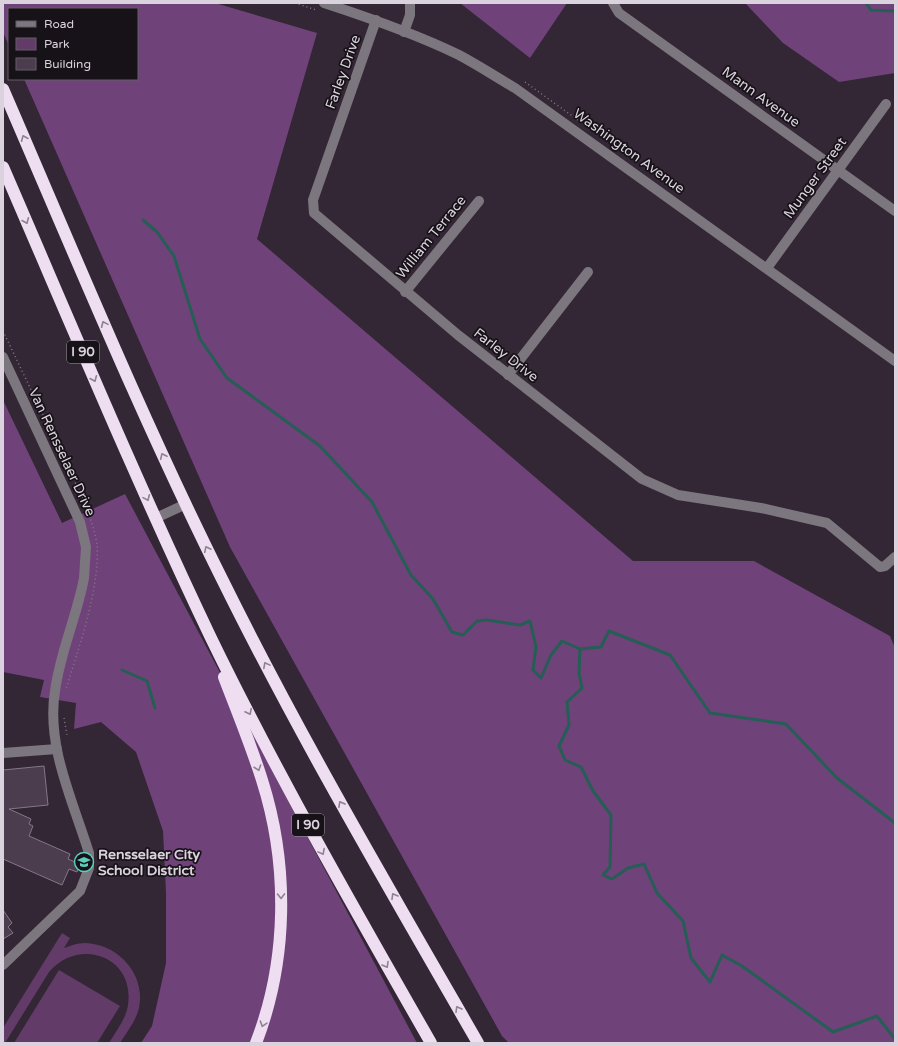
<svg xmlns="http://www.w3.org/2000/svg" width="898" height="1046" font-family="'Varela Round',sans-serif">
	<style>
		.green { fill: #623b69 }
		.forest { fill: #70427a }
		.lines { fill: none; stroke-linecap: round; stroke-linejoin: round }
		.stream { stroke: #245e54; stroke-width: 3 }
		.building { fill: #4b3d4e; stroke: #857688 }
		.path { stroke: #837885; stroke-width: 1.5; stroke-dasharray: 1 3; stroke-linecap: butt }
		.minor { stroke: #7c767e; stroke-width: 10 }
		.highway { stroke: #efdef2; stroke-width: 12 }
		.oneway { stroke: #8e8290 }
		.labels { text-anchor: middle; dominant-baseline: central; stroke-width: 3.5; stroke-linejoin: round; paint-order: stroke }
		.shield { fill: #171118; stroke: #a098a1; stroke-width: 1 }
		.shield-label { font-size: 13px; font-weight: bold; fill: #dad2dc }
		.street-label { font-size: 14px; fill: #dad2dc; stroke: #171118 }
		.poi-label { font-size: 14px; font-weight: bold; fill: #dad2dc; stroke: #171118; text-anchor: start }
	</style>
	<rect width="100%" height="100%" fill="#332635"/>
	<!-- green -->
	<g class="green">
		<path d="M62,933L70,938L64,948C70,946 77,943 85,943C118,944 146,974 139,1008C136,1021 127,1032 120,1043H109C116,1031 126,1019 128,1005C135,956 79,937 49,972L5,1043H3V1028Z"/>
		<path d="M59,970L120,1006L97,1043H14Z"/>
	</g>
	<!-- forest -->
	<g class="forest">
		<path d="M3,3H215L317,33L257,239L633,561H754L890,636L895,648V1043H509L502,1036L230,547L24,79H137V9H9V46L3,32Z"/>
		<path d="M460,3H567L530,58Z"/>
		<path d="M745,3H895V73L839,82L783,43Z"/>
		<path d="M3,400L62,523L125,494L417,1043H141L152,1026L166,963V893L163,831L136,752L101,722L74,729L76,703L40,697L44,680L3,672Z"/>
	</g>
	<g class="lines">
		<!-- stream -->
		<g class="stream">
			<path d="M866,3L871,10L895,11"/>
			<path d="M143,220L157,232L174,256L200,339L227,378L320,446L372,502L411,575L433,599L452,632L463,635L477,621L487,620L520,625L530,621L536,647L533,670L541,678L551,655L562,641L580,649L579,673L582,688L567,702L569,725L559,746L565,760L581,767L593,791L611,815L610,867L603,875L612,879L628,868L644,864L657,893L683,921L691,958L710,982L722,955L742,966L833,1032L877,1016L895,1039"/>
			<path d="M580,649L601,647L609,631L670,655L710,713L786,724L837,778L895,823"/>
			<path d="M122,670L147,681L155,708"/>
		</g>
	</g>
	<!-- building -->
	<g class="building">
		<path d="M44,766L48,805L9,809L31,819L29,824L33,826L29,836L70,854L68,859L80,864L77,872L69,869L62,885L3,859V770Z"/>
		<path d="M3,910L12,923L8,927L13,933L3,939Z"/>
	</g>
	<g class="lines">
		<!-- path -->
		<g class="path">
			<path d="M295,3L316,10"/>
			<path d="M525,82L603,138"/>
			<path d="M3,331L84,501C89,515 95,530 97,545C100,588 79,647 66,689"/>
			<path d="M64,718L67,735"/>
		</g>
		<!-- minor -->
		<g class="minor">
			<path d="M324,3C370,18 416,34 459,55C478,65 496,77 515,88L895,361"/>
			<path d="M613,3L619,13L895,211"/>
			<path d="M376,20L313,200L314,213L458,335L642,479L678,495L761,508L827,523L880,567L885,566L895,557"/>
			<path d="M404,32L410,15V3"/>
			<path d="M767,268L886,104"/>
			<path d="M405,292L479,201"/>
			<path d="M3,357L80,522L86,547L84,578C77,616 60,652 55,691C46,746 73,801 89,853V868L80,891L3,965"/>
			<path d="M508,375L588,272"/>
			<path d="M156,518L186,504"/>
			<path d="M3,753L57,749"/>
		</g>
		<!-- highway -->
		<g class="highway">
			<path d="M3,89C74,253 142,419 222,579C300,737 390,890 478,1043"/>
			<path d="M3,167C71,324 137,483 211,638C278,776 355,910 431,1043"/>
			<path d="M224,677C237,711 251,745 262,780C289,865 288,960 256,1043"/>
		</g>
	</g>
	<!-- one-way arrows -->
	<defs><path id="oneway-chevron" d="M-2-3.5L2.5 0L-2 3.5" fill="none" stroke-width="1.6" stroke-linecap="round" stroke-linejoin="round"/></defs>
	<g class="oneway">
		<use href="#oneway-chevron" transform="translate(24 138) rotate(-113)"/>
		<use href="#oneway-chevron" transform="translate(26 221) rotate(67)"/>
		<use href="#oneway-chevron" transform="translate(104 324) rotate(-114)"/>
		<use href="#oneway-chevron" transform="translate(94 379) rotate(67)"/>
		<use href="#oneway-chevron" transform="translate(163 456) rotate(-115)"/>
		<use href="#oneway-chevron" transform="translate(147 498) rotate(66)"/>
		<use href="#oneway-chevron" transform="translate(207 549) rotate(-116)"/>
		<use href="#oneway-chevron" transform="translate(266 665) rotate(-118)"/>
		<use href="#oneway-chevron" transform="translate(249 712) rotate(63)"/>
		<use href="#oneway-chevron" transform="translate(258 768) rotate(71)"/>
		<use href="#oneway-chevron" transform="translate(341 804) rotate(-119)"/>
		<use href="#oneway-chevron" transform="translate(322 852) rotate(62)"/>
		<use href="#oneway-chevron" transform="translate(281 896) rotate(89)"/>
		<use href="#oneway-chevron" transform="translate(394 896) rotate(-120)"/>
		<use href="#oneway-chevron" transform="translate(386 965) rotate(60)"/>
		<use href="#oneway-chevron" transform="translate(458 1009) rotate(-120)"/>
		<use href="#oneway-chevron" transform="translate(263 1024) rotate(108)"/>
	</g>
	<!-- icons -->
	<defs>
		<g id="school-ring" transform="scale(1)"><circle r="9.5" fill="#171118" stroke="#5ccebb" stroke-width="1.5"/><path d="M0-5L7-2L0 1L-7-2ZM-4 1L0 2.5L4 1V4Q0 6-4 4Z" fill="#5ccebb"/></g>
	</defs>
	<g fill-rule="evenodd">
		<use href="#school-ring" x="84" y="862"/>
	</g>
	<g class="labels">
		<!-- shield labels -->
		<g class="shield">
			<rect x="67" y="341" width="32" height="22" rx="3"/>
			<rect x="292" y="814" width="32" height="22" rx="3"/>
		</g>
		<g class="shield-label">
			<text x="83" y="352">I 90</text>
			<text x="308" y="825">I 90</text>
		</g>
		<!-- street labels -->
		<g class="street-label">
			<text transform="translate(343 72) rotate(-70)">Farley Drive</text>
			<text transform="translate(761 97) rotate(36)">Mann Avenue</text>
			<text transform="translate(629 151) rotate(36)">Washington Avenue</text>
			<text transform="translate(815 178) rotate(-54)">Munger Street</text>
			<text transform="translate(431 237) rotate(-51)">William Terrace</text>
			<text transform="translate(506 355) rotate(38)">Farley Drive</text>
			<text transform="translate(62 452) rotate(65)">Van Rensselaer Drive</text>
		</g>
		<!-- poi labels -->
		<g class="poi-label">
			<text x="98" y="854">Rensselaer City<tspan x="98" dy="16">School District</tspan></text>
		</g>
	</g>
	<!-- border -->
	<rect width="898" height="1046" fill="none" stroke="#dad2dc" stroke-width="8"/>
	<!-- legend -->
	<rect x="8" y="8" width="130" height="72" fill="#171118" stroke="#655e66"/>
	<rect x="16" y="21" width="20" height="6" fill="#7c767e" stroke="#655e66"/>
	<text x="44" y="28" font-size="12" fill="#dad2dc">Road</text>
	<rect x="16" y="38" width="20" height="12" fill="#623b69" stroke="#655e66"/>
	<text x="44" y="48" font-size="12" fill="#dad2dc">Park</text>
	<rect x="16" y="58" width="20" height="12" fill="#4b3d4e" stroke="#655e66"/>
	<text x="44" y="68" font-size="12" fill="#dad2dc">Building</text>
</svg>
